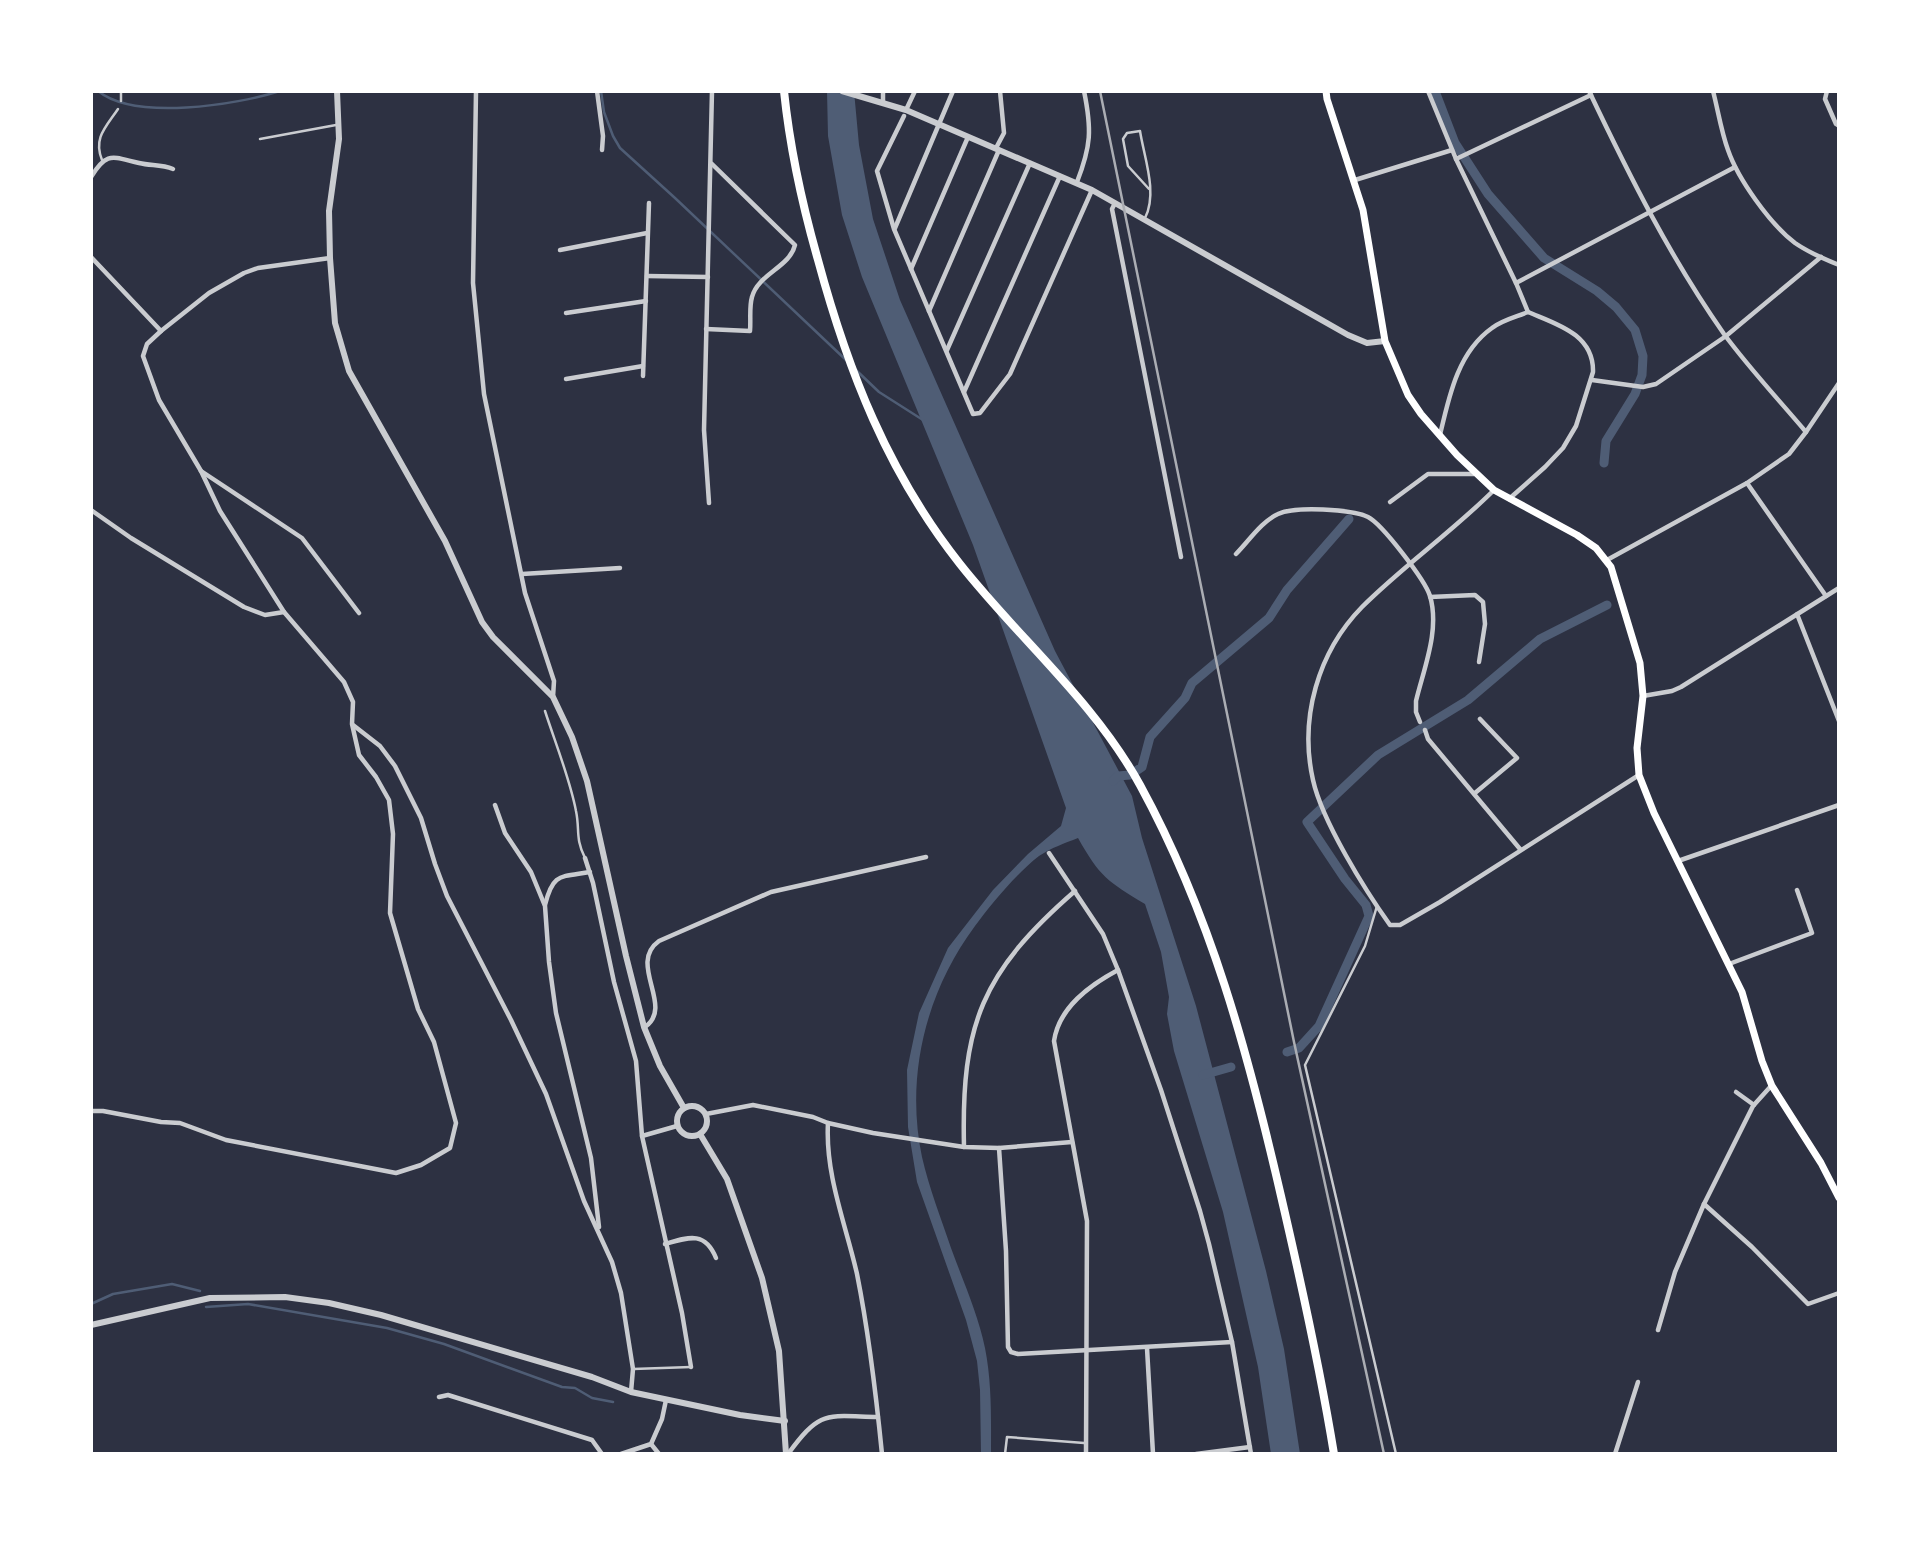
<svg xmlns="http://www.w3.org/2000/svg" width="1930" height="1545" font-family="Inter,sans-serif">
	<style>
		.water { fill: #4f5d75 }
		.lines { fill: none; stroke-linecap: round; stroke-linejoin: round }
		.stream { stroke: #4f5d75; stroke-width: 2.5 }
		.canal { stroke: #4f5d75; stroke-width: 9 }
		.service { stroke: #caccd0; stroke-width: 2.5 }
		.minor { stroke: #caccd0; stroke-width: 4.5 }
		.tertiary { stroke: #caccd0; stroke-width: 6 }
		.secondary { stroke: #fff; stroke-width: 7 }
		.primary { stroke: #fff; stroke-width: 8 }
		.rail { stroke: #abadb3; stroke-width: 2.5 }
	</style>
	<rect width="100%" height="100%" fill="#2d3142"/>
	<!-- water -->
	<path class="water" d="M827,91H854L859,145L873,219L900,300L1055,651L1132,796L1142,838L1196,1006L1266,1271L1284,1349L1300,1454H1271L1258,1367L1223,1212L1174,1051L1167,1014L1169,997L1161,952L1145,904C1107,881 1100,877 1078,838C1065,843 1051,848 1039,856C1017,873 992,903 975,926C926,992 905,1076 922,1157C929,1188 941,1218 951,1248C963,1281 978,1314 985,1348C992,1383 991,1419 991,1454H981L980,1390L977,1361L966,1320L917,1182L908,1127L907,1070L919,1013L948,948L993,890L1028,854L1061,826L1066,808L973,545L862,277L842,215L828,136Z"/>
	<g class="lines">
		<!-- stream -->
		<g class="stream">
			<path d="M98,91C135,121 236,105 280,91"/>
			<path d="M601,91L604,112L613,136L620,148L675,198L846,360"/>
			<path d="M856,370L879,392L923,420"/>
			<path d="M91,1304L113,1294L172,1284L200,1291"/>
			<path d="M206,1307L248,1304L387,1328L444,1344L562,1387L575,1388L592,1398L613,1402"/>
		</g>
		<!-- canal -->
		<g class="canal">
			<path d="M1435,91L1455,143L1488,194L1544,258L1597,291L1616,307L1635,330L1643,356L1642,375L1635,394L1606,441L1604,463"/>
			<path d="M1113,781L1118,776L1130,775L1142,767L1150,737L1185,698L1192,683L1269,618L1287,590L1349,519"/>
			<path d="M1287,1052L1299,1048L1319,1026L1369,916L1366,905L1345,879L1307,822L1378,755L1468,700L1540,639L1607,605"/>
			<path d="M1203,1075L1231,1067"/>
		</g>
		<!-- service -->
		<g class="service">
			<path d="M121,101V91"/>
			<path d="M260,139L336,125"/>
			<path d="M102,160C93,138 106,127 118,109"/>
			<path d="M1145,218C1158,193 1144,157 1140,131L1127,133L1123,139L1128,166L1149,189"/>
			<path d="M545,711C555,742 570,779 576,811C580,830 575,838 585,858"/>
			<path d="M1377,906L1365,946L1305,1065L1396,1454"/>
			<path d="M633,1369L691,1367"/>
			<path d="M1005,1454L1007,1437L1084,1443"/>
		</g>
		<!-- minor -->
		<g class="minor">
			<path d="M476,91L473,283L484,394L525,593L554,681L553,697"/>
			<path d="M597,91L603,136L602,150"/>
			<path d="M883,91V102"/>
			<path d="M1428,91L1456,159L1516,283L1528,312"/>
			<path d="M1589,91C1629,175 1670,257 1724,334C1749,368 1779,400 1806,432"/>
			<path d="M1713,91C1718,110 1721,131 1728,150C1738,179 1770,224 1795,243C1808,252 1824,259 1839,265"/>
			<path d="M1827,91L1825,99L1836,124L1839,126"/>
			<path d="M906,110L915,91"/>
			<path d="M904,116L877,171L894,229L973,414L980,413L1010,374L1092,190"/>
			<path d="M996,148L1004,133L1000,91"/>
			<path d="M1456,159L1591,95"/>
			<path d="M91,177C107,151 112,157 139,163C151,166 161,164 173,169"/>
			<path d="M1355,180L1452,150"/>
			<path d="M1077,182C1091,146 1092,130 1084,91"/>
			<path d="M1115,203L1112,209L1181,557"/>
			<path d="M895,228L953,91"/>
			<path d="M560,250L647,233"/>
			<path d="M91,257L161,331"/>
			<path d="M911,269L968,137"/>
			<path d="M647,276L708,277"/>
			<path d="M1516,283L1735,167"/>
			<path d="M929,311L999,150"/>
			<path d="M566,313L646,301"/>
			<path d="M706,329L750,331C751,320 749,307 752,297C758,274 790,267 795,245L712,164"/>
			<path d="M947,350L1030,163"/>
			<path d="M643,376L649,203"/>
			<path d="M566,379L643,366"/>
			<path d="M1592,380L1643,387L1656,384L1726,336L1821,257"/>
			<path d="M964,392L1060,176"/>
			<path d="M1440,435C1449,396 1458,352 1492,328C1502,320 1516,317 1528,312C1556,324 1594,334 1593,372L1576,426L1563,448L1545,467L1509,499"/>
			<path d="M201,471L302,538L359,613"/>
			<path d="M1747,483L1826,596"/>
			<path d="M1494,490C1452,532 1403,566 1362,607C1318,652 1299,718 1313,780C1322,821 1365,890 1390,925H1400L1440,902L1639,775"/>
			<path d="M1390,502L1428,474H1474"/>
			<path d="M709,503L704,430L712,91"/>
			<path d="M91,510L131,538L244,607L265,615L284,612"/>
			<path d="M1236,554C1248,542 1262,521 1278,514C1295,506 1351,509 1368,517C1382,524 1425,580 1430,596C1440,630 1424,668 1416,701V712L1420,722"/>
			<path d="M1607,560L1747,483L1789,454L1806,432L1839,383"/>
			<path d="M522,574L620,568"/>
			<path d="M1430,597L1475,595L1483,602L1485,624L1479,662"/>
			<path d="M1797,614L1839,721"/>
			<path d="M1643,696L1672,691L1681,687L1839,588"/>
			<path d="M353,725L380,746L395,766L421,818L435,864L447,896L511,1020L546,1094L584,1201L612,1262L621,1293L633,1369L631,1392"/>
			<path d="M1425,730L1428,739L1520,849"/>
			<path d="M1475,793L1517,758L1480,719"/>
			<path d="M495,805L505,833L531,872L545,906L549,962L556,1013L591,1158L599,1227"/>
			<path d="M1049,853L1103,934L1118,970L1161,1090L1200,1211L1209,1244L1232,1342L1251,1454"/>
			<path d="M585,858L593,883L614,982L636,1061L642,1136L682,1313L691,1367"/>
			<path d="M1678,861L1839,805"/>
			<path d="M545,905C553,873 560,877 590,872"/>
			<path d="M1729,964L1812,933L1797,890"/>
			<path d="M645,1027C675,1006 627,964 659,941L771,892L926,857"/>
			<path d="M1736,1092L1754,1105"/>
			<path d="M91,1111H103L161,1122L180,1123L226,1140L396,1173L421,1165L450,1148L456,1123L434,1042L418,1009L390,913L393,834L389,800L376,777L359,755L352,724L353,702L344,682L284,612L220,511L201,471L159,400L143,356L147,344L161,331L209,293L244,273L258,268L330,258"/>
			<path d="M706,1114L753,1105L813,1117L828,1123L873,1133L964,1147L999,1148L1072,1142"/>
			<path d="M828,1123C825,1175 846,1225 857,1274C869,1334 876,1394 882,1454"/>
			<path d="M642,1136L677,1126"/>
			<path d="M964,1147C961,1024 982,972 1075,891"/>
			<path d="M999,1148L1006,1251L1008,1347L1011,1352L1018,1354L1232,1342"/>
			<path d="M1704,1204L1752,1247L1808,1304L1839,1293"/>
			<path d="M665,1244C689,1237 705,1231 716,1258"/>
			<path d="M1658,1330L1675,1272L1704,1204L1753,1106L1771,1086"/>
			<path d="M1147,1348L1153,1454"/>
			<path d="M439,1397L448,1395L592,1440L602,1454"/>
			<path d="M651,1444L659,1454"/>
			<path d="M621,1454L651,1444L662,1419L666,1400"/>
			<path d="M788,1454C821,1409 826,1416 878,1417"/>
			<path d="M1086,1454L1087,1221L1054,1041C1059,1007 1090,985 1118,970"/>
			<path d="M1196,1454L1250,1447"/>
			<path d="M1615,1454L1638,1382"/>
		</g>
		<!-- tertiary -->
		<g class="tertiary">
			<path d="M337,91L339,139L329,211L330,258L335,323L349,371L445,541L482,622L493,637L553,697L572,737L587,781L626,956L644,1027L660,1066L684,1108"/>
			<path d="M842,91L906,110L1092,190L1348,335L1367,343L1385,341"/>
			<circle cx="692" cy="1121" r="15"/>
			<path d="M700,1134L727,1179L762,1278L779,1351L786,1454"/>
			<path d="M91,1325L210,1298L285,1297L329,1303L381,1315L592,1377L631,1392L740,1415L785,1421"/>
		</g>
		<!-- secondary -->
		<path class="secondary" d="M1326,91L1327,99L1363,210L1385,341L1408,395L1421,414L1457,455L1494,490L1577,535L1596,548L1611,567L1640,663L1643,696L1637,748L1639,775L1654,813L1742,992L1762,1061L1772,1086L1821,1163L1839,1198"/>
		<!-- primary -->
		<path class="primary" d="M784,91C790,149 802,204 818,260C848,371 888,473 960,564C1019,639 1094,701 1140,785C1211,915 1248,1053 1281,1196C1301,1282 1320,1368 1334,1454"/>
		<!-- rail -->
		<path class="rail" d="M1100,91L1294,1042L1384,1454"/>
	</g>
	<!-- border -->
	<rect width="1930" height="1545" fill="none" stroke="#ffffff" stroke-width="186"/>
</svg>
